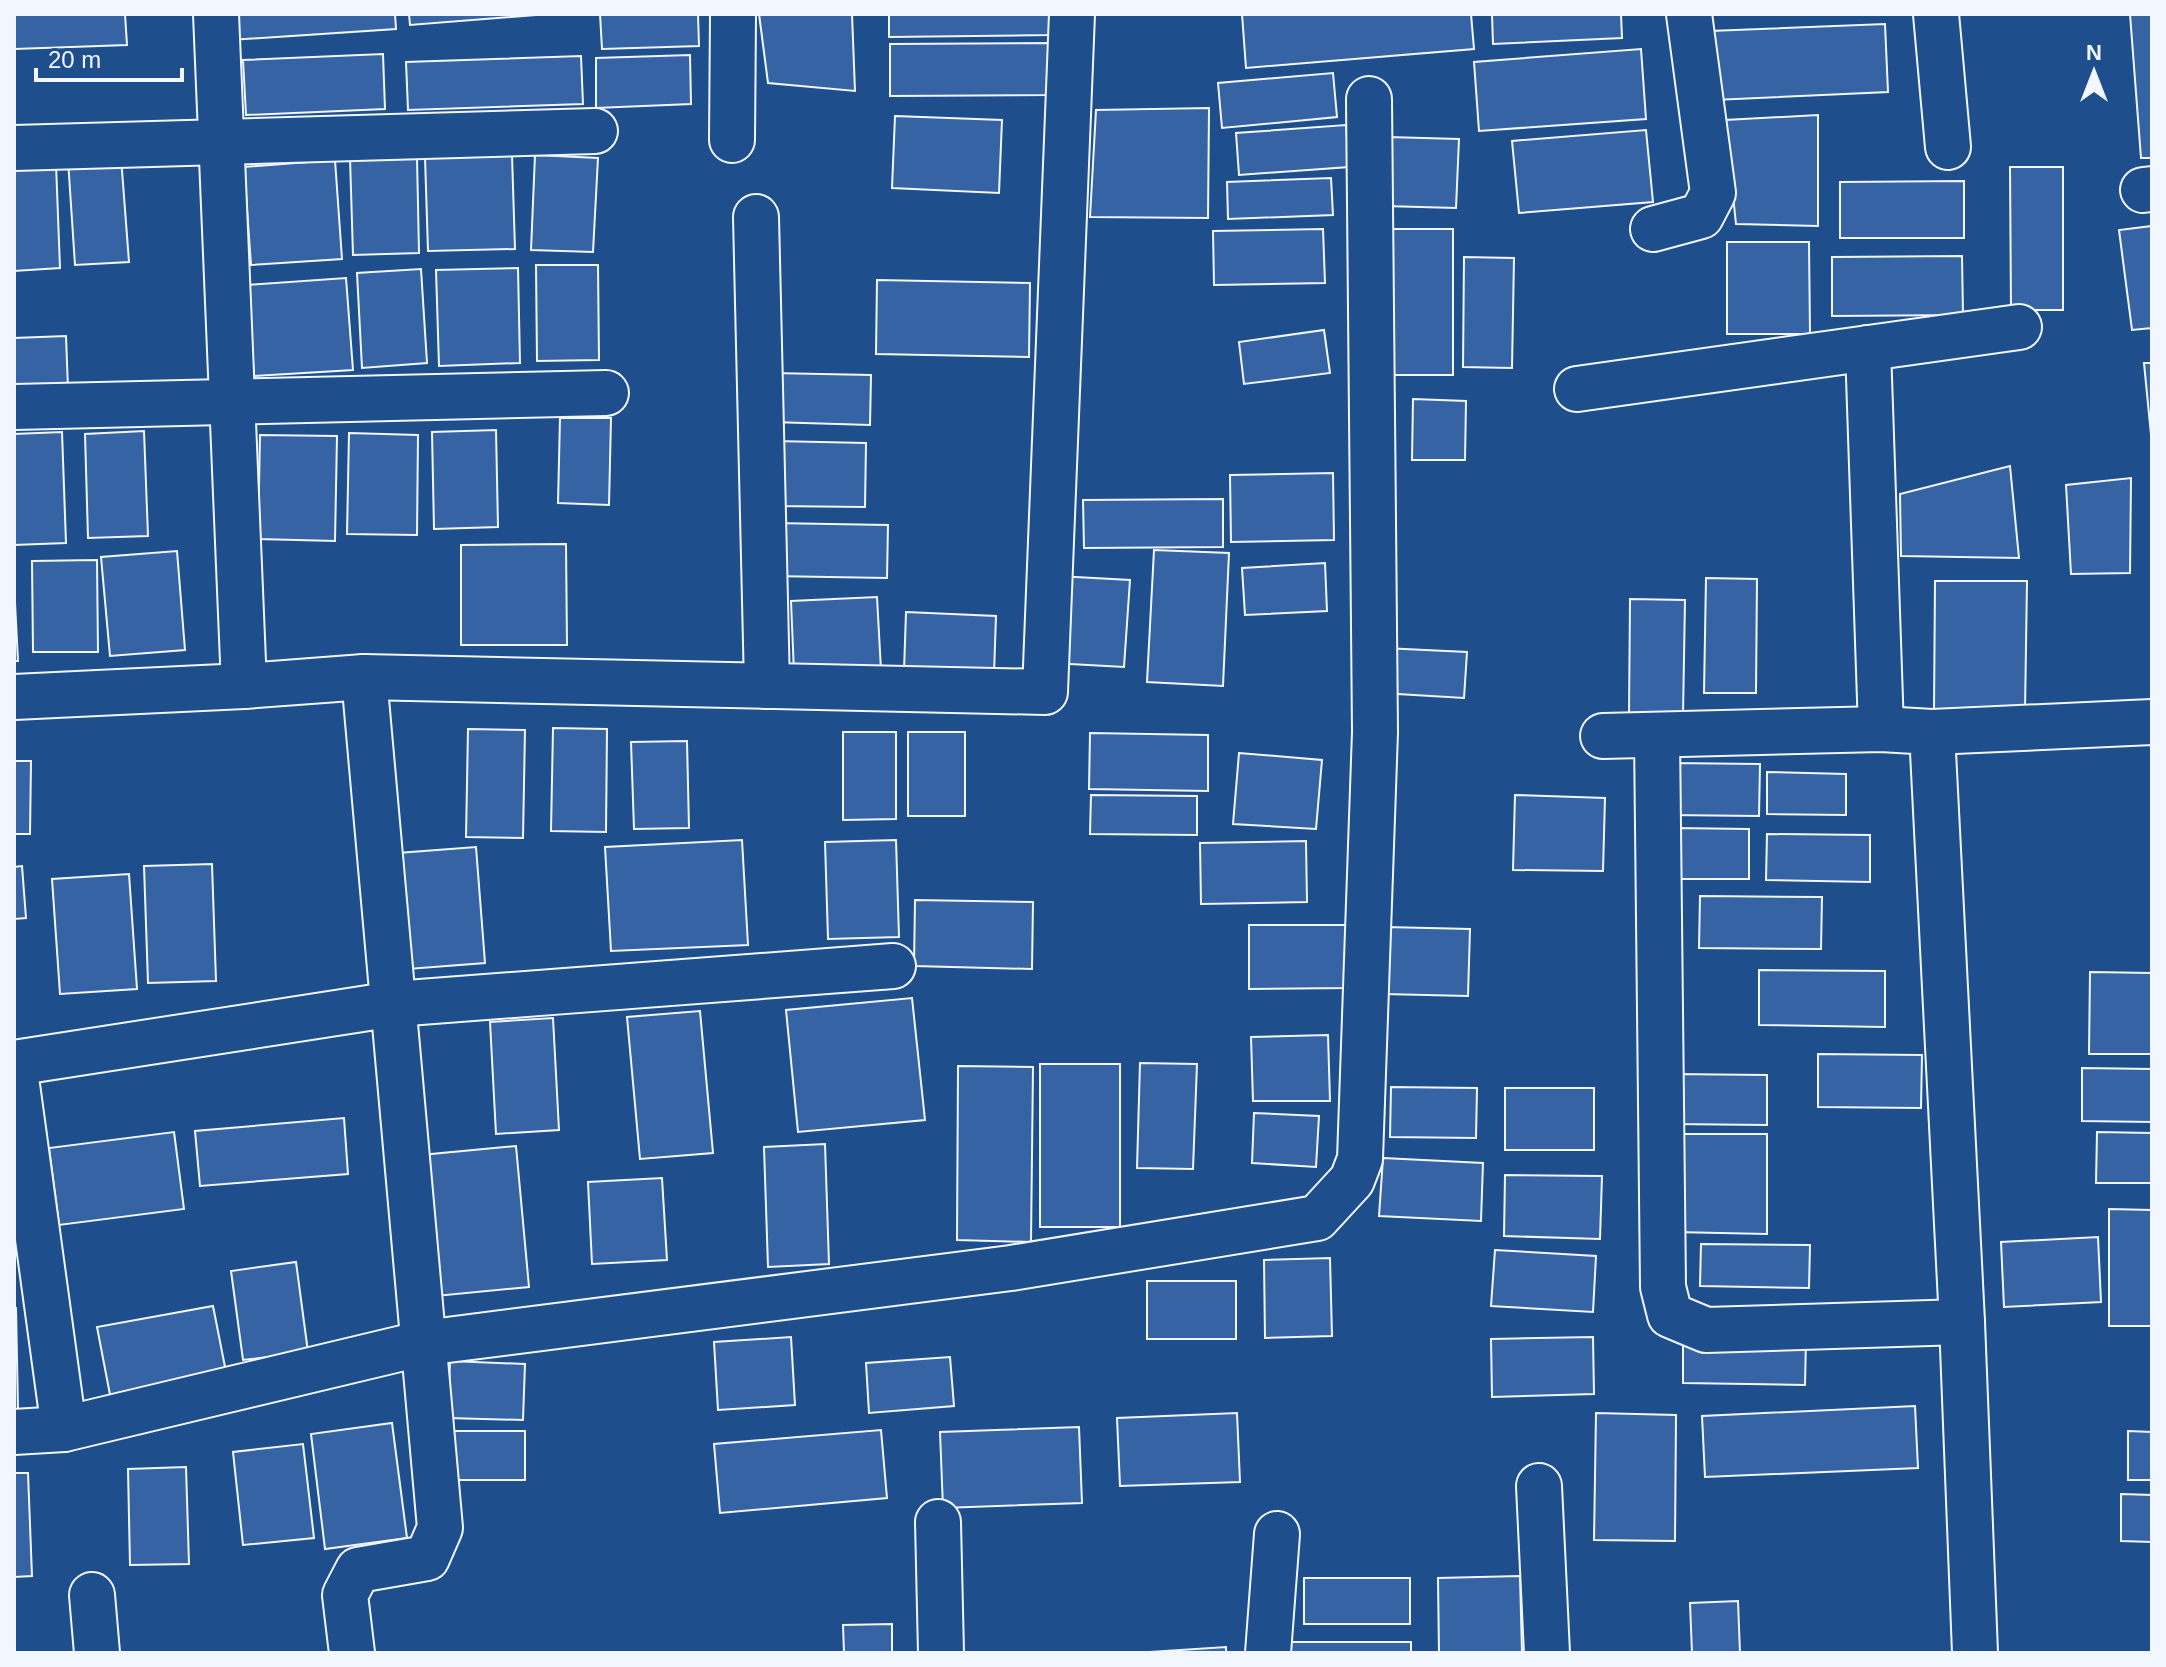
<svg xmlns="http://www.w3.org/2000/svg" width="2166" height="1667" font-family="Helvetica,sans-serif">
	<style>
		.building { fill: #3563a3; stroke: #f2f6ff; stroke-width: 2 }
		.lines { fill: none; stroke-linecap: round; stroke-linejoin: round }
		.minor-casing { stroke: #f2f6ff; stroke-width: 48 }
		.minor { stroke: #1f4e8c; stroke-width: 44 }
	</style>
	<rect width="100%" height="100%" fill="#1f4e8c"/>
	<!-- building -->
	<g class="building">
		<path d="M14,14H125L127,45L15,49Z"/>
		<path d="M229,14H395L396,29L231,40Z"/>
		<path d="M409,14H549L410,25Z"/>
		<path d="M600,14H698L699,46L602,49Z"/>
		<path d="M759,14H852L855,91L768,83Z"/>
		<path d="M889,14H1049V35L889,37Z"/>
		<path d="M1242,14H1471L1474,49L1246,68Z"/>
		<path d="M1492,14H1621L1622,38L1493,44Z"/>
		<path d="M2130,14H2152V158H2141Z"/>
		<path d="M1885,24L1888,92L1714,100L1710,31Z"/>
		<path d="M1050,43V95L890,96V44Z"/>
		<path d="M1641,49L1646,119L1479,131L1474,62Z"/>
		<path d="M383,54L385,109L246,115L243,60Z"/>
		<path d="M690,55L691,104L596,108V58Z"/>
		<path d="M581,56L583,104L408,110L406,62Z"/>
		<path d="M1333,73L1337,117L1222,128L1218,83Z"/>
		<path d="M1209,108L1208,218L1090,217L1096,110Z"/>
		<path d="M1818,115V226L1736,224L1725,120Z"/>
		<path d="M895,116L1002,120L999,193L892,188Z"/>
		<path d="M1346,125L1349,167L1239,175L1236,133Z"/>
		<path d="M1646,130L1653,202L1519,213L1512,141Z"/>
		<path d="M1388,137L1459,139L1456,208L1385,206Z"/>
		<path d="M512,155L515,249L428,251L425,157Z"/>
		<path d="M535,155L598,158L593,252L531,250Z"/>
		<path d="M121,157L129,262L75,265L68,160Z"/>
		<path d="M417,157L419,253L353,255L350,158Z"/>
		<path d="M335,160L342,259L251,265L244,167Z"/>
		<path d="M56,164L60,268L14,271V166Z"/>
		<path d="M2010,167H2063V310H2011Z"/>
		<path d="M1331,178L1333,215L1228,219L1227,182Z"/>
		<path d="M1964,181V238H1840V182Z"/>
		<path d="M2152,226V328L2132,330L2119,230Z"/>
		<path d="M1323,229L1325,283L1214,285L1213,231Z"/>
		<rect x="1375" y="229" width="78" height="146"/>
		<path d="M1727,242H1809L1810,334H1727Z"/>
		<path d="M1962,256L1963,315L1832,316V257Z"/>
		<path d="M1464,257L1514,258L1512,368L1463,367Z"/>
		<path d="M536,265H598L599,360L537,361Z"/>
		<path d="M518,268L520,363L439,366L436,270Z"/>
		<path d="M421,269L427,363L362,368L357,273Z"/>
		<path d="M346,278L353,370L254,376L247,285Z"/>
		<path d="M877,280L1030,283L1029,357L876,354Z"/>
		<path d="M1324,330L1330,373L1244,384L1239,342Z"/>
		<path d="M66,336L68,389L14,391V338Z"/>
		<path d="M2144,363H2152V445Z"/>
		<path d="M772,373L871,375L870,425L771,422Z"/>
		<path d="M1413,399L1466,401L1465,460H1412Z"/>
		<path d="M560,418H611L609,505L558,503Z"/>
		<path d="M496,430L498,527L434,529L432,432Z"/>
		<path d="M144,431L148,536L88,538L85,434Z"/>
		<path d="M62,432L66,543L14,545V434Z"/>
		<path d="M349,433L418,435L417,535L347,534Z"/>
		<path d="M260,435L337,436L335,541L258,539Z"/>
		<path d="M774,441L866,443L865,507L772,506Z"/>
		<path d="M2010,466L2019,558L1901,556L1900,494Z"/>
		<path d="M1333,473L1334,540L1231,542L1230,475Z"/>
		<path d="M2131,478L2130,573L2071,574L2066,485Z"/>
		<path d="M1223,499V547L1084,548L1083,500Z"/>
		<path d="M772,523L888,525L887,578L771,576Z"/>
		<path d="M566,544L567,645H461V545Z"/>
		<path d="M1154,550L1229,553L1223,686L1147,682Z"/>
		<path d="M177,551L185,650L110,656L101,557Z"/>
		<path d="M97,560L98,652H33L32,561Z"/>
		<path d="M1325,563L1327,611L1245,615L1242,568Z"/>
		<path d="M1057,576L1130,580L1124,667L1052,663Z"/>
		<path d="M1706,578L1757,579L1756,693H1704Z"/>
		<path d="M1935,581H2027L2025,711H1934Z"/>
		<path d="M14,583L18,661H14Z"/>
		<path d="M877,597L881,670L794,673L791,601Z"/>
		<path d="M1630,599L1685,600L1683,715H1629Z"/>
		<path d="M906,612L996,616L994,674L904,671Z"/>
		<path d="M1383,648L1467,652L1464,698L1381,693Z"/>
		<path d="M553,728L607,729L606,832L551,831Z"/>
		<path d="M468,729L525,730L523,838L466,837Z"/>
		<path d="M843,732H896V819L843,820Z"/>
		<rect x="908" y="732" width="57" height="84"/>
		<path d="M1090,733L1208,735V791L1089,789Z"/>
		<path d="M687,741L689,828L634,829L631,742Z"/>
		<path d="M1239,753L1322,760L1316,829L1233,824Z"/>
		<path d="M14,761H31L30,834H14Z"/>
		<path d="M1669,763L1760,764L1759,816L1668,815Z"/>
		<path d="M1767,772L1846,774V815L1767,814Z"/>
		<path d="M1091,795L1197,796V835L1090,834Z"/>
		<path d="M1515,795L1605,798L1603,871L1513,870Z"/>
		<path d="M1673,828L1749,829V879H1672Z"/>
		<path d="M1767,834L1870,835V882L1766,880Z"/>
		<path d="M742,840L748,945L611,951L605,847Z"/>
		<path d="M896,840L899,937L828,939L825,842Z"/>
		<path d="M1306,841L1307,902L1201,904L1200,843Z"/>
		<path d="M476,847L485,963L408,969L398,853Z"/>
		<path d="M212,864L216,981L148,983L144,866Z"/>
		<path d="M22,866L26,918L14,919V867Z"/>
		<path d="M129,874L137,989L60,994L52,879Z"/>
		<path d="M1700,896L1822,897L1821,949L1699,948Z"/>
		<path d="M915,900L1033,902L1032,969L914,966Z"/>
		<path d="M1249,925H1348V988L1249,989Z"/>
		<path d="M1386,927L1470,929L1468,996L1384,994Z"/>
		<path d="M1759,970L1885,971V1027L1759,1025Z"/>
		<path d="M2090,972L2152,973V1054H2089Z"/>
		<path d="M912,998L925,1120L798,1132L786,1010Z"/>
		<path d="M700,1011L713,1153L640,1159L627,1017Z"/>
		<path d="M553,1018L559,1130L496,1134L490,1022Z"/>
		<path d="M1328,1035L1330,1101H1253L1251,1037Z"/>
		<path d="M1818,1054L1922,1055L1921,1108L1818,1107Z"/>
		<path d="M1140,1063L1197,1064L1193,1169L1137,1168Z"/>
		<rect x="1040" y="1064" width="80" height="163"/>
		<path d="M958,1066L1033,1067L1031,1242L957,1240Z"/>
		<path d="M2082,1068L2152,1069V1122L2082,1121Z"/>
		<path d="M1672,1074L1767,1075V1125L1672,1124Z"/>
		<path d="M1391,1087L1477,1088L1476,1138L1390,1137Z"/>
		<rect x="1505" y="1088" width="89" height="62"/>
		<path d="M1254,1113L1319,1116L1316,1167L1252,1163Z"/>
		<path d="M344,1118L348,1174L200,1186L195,1131Z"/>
		<path d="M174,1132L184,1209L59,1225L49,1148Z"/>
		<path d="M2097,1132L2152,1133V1183H2096Z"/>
		<path d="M1675,1134H1767V1234L1674,1232Z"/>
		<path d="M825,1144L829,1264L768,1267L764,1147Z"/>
		<path d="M516,1146L529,1287L436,1296L421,1155Z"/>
		<path d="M1383,1158L1483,1163L1481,1221L1379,1216Z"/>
		<path d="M1505,1175L1602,1176L1600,1239L1504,1236Z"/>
		<path d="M662,1178L667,1260L592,1264L588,1182Z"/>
		<path d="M2109,1209L2152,1210V1326H2109Z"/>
		<path d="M2098,1237L2101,1302L2004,1307L2001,1242Z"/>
		<path d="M1701,1244L1810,1245L1809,1288L1700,1286Z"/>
		<path d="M1495,1250L1596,1256L1593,1312L1491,1306Z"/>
		<path d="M1330,1258L1332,1336L1265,1338L1264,1260Z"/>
		<path d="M296,1262L308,1352L243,1360L231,1271Z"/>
		<rect x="1147" y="1281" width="89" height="58"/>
		<path d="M213,1306L227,1377L111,1400L97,1327Z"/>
		<path d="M14,1308H16L18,1410H14Z"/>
		<path d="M791,1337L795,1405L718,1410L714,1342Z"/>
		<path d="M1593,1337L1594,1394L1492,1397L1491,1339Z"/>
		<path d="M1683,1339H1806L1805,1385L1683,1383Z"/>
		<path d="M950,1357L954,1406L869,1413L866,1363Z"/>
		<path d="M450,1361L525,1364L523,1420L448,1418Z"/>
		<path d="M1915,1406L1918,1468L1705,1477L1702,1416Z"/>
		<path d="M1237,1413L1240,1482L1120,1486L1117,1418Z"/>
		<path d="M1596,1413L1676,1415L1675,1541L1594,1540Z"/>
		<path d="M392,1423L407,1538L325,1549L311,1434Z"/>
		<path d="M1079,1427L1082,1503L943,1508L940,1432Z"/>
		<path d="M881,1430L887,1498L720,1513L714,1444Z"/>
		<rect x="442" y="1431" width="83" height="49"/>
		<path d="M2128,1431L2152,1432V1480H2128Z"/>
		<path d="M303,1444L314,1538L243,1545L233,1452Z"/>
		<path d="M186,1467L189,1564L130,1565L128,1469Z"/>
		<path d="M14,1473H28L32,1576L14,1577Z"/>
		<path d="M2121,1494L2152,1495V1542L2121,1541Z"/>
		<path d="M1520,1576L1522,1653H1439L1438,1578Z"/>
		<rect x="1304" y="1578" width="106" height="46"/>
		<path d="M1738,1601L1740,1653H1692L1690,1603Z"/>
		<path d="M892,1624V1653H844L843,1625Z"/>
		<rect x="1284" y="1642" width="127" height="11"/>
		<path d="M1226,1647V1653H1134Z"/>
	</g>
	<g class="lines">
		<!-- minor casing -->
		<g class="minor-casing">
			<g id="minor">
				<path d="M216,14L244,686"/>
				<path d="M1936,14L1948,147"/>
				<path d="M732,140L733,14"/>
				<path d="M14,148L595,131"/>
				<path d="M2143,190L2152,189"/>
				<path d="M756,217L767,686"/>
				<path d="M1653,229L1701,216L1713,193L1689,14"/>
				<path d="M1868,348L1881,729"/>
				<path d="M1577,389L2019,327"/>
				<path d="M14,407L606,393"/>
				<path d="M14,697L244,686L364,677L1045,692L1072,14"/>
				<path d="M1932,732L2152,722"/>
				<path d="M1657,735L1663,1287L1670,1315L1706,1330L1962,1322"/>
				<path d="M1603,736L1881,729L1932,732L1962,1322L1975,1653"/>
				<path d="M64,1429L14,1063L394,1004L893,966"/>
				<path d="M14,1432L64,1429L424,1343L1011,1268L1317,1218L1352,1180L1360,1159L1375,732L1369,99"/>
				<path d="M1539,1486L1547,1653"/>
				<path d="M938,1522L941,1653"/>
				<path d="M92,1595L97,1653"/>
				<path d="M352,1653L345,1595L358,1570L427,1558L440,1528L364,677"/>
				<path d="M1268,1653L1277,1534"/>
			</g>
		</g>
		<!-- minor -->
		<use href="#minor" class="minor"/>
	</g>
	<!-- border -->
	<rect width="2166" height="1667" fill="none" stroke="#f2f6ff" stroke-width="32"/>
	<!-- north arrow -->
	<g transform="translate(2094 72)" stroke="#1f4e8c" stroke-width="6" paint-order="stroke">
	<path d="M0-6L14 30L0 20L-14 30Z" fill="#f2f6ff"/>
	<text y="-12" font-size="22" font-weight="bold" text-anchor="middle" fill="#f2f6ff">N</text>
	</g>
	<!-- scale -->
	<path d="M36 68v12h146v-12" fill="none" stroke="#f2f6ff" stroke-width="4"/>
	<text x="48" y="68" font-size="24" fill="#f2f6ff" stroke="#1f4e8c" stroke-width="6" paint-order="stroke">20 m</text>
</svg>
